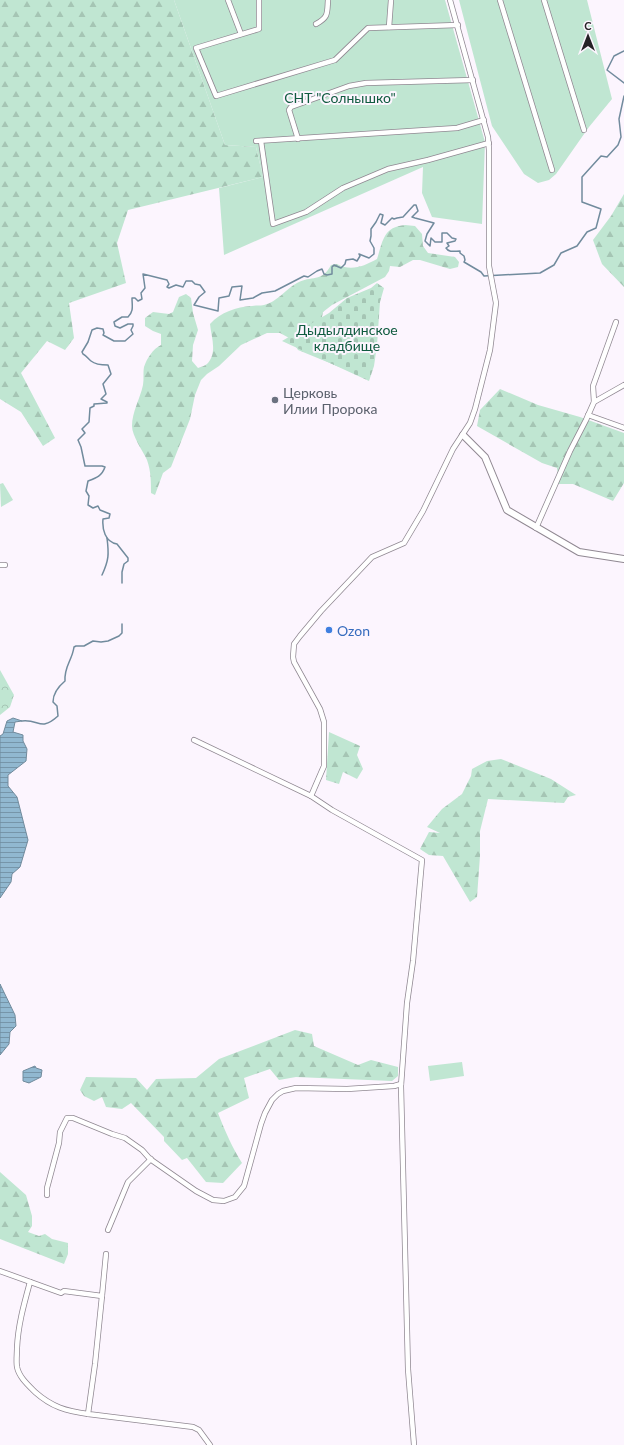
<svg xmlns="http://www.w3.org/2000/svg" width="624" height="1445" font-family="Lato,sans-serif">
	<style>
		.forest { fill: url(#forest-firs) }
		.cemetery { fill: url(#cemetery-stones) }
		.park { fill: url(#park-crowns) }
		.garden { fill: #c0e6d2 }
		.water { fill: url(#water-rules); stroke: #718b9d }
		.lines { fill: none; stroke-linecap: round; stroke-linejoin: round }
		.stream { stroke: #718b9d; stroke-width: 1.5 }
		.street-casing { stroke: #908892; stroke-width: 6 }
		.secondary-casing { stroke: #908892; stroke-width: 8 }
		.street { stroke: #fff; stroke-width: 4.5 }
		.secondary { stroke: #fff; stroke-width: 6 }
		.worship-dot { fill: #6b7280; stroke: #fcf5fe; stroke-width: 1.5 }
		.shop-dot { fill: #3f7fe0; stroke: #fcf5fe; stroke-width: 1.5 }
		.labels { text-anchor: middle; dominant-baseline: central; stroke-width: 4; stroke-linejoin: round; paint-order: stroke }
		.park-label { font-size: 14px; fill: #0f5b3f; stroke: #fcf5fe }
		.worship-label { font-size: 14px; fill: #5b616d; stroke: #fcf5fe; text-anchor: start }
		.shop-label { font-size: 14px; fill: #366cbe; stroke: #fcf5fe; text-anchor: start }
	</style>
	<defs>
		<pattern id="forest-firs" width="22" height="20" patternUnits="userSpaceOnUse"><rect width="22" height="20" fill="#c0e6d2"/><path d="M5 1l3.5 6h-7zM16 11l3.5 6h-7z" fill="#a5c5b4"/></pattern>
		<pattern id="cemetery-stones" width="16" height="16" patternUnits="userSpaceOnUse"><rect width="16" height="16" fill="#c0e6d2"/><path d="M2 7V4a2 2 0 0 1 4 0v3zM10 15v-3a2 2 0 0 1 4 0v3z" fill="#a5c5b4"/></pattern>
		<pattern id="park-crowns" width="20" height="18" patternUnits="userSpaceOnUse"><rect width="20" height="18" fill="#c0e6d2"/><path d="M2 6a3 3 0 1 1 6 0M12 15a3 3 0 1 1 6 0" fill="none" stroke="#a5c5b4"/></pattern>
		<pattern id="water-rules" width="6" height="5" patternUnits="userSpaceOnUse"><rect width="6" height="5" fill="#91b8d0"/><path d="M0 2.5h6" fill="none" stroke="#7695a9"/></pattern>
	</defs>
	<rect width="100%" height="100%" fill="#fcf5fe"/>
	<!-- forest -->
	<g class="forest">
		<path d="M0,0H174L225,145L256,147L263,177L128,210L117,243L126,283L69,303L74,338L65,350L47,341L21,373L55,438L43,446L21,412L0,399Z"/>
		<path d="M624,194V287L602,264L593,240L611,216Z"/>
		<path d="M405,225L415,226L422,234L423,246L428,253L455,257L459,262L458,267L450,269L420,260H413L400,267L390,266L389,271L385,277L332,305L323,312L322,317L342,368L298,350L291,339L280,333H267L241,345L219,366L207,374L201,380L195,395L190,419L171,467L163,473L155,495L151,493C151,482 151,471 147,460C143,451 132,436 132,426C132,412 140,399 143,385C144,379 143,372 144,367C147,358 153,349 161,345V334L153,331L145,326V318L153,312L169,314L173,312L179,297L186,294L191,298L193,313L198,330L193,345L192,361L198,368C200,367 205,366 207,364C218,353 211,336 210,324C221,312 236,307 252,306C256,305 260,306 264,305C277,302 286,289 297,283C311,275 322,283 331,265L337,264C351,272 364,266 377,259C383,241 383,227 405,225Z"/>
		<path d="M500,389L538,405L580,417L624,433V483L613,501L573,484H559L557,468L542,463L477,426L480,410Z"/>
		<path d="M329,732L360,746L357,755L363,769L357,779L343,772L339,784L326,780Z"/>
		<path d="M501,759L551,779L576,795L568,797L564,803L488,799L480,831V856L477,897L470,902L443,856L429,855L420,849L429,832L440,833L427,827L442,809L462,794L471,776L472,769L487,761Z"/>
		<path d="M295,1030L312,1034L314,1046L358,1065L371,1060L398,1067V1076L392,1081L296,1077L279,1080L270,1069L244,1078L249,1098L218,1113C225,1131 232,1147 242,1163L223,1183L206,1182L187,1158L182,1160L164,1141V1137L131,1103L122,1109L106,1107L102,1097L94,1101L84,1096L80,1090L86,1077L136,1078L147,1090L156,1079L196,1078L219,1059Z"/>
		<path d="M0,1172L26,1195L32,1216V1226L28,1232L39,1236L45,1234L52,1239L68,1243V1254L64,1264L0,1239Z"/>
	</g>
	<!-- cemetery -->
	<path class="cemetery" d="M377,283L384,288L380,302L377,345L374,366L369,381L282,341L329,313L347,298L371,288Z"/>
	<!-- park -->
	<path class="park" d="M0,670L14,695L10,707L0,715Z"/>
	<!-- garden -->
	<g class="garden">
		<path d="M174,0H445L485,142L482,224L432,217L422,193L423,167L224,255L219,188L263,177L256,147L225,145Z"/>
		<path d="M459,0H587L612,99L589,127L556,174L549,180L538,183L524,174L492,126Z"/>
		<path d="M3,483L13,500L1,507L0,484Z"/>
		<path d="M462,1062L464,1076L430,1081L428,1066Z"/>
	</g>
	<!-- water -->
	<g class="water">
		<path d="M13,718L22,721L15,722L13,732L23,735V741L27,749L26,761L8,775V786L17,797L28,840L20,867L12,874L11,882L0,898V736L3,734L7,721Z"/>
		<path d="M0,984L15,1015L16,1026L10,1032L9,1044L0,1055Z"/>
		<path d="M35,1066L36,1068L42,1070L41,1077L29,1083L23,1081V1071Z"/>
	</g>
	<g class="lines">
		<!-- stream -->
		<g class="stream">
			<path d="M624,51L614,56L607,70L624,83"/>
			<path d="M102,575C109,560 109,554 107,538"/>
			<path d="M122,583V572L124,564L128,561V558L117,544C105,542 102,529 103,519L109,518L110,514L100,510L98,506L93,508L88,505L89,496L86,491L88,481C96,478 102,476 105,467L102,466H85L81,447L78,440L85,433L82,429L89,422L90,408L94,406V404L107,403V402L101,399L106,394L103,384L111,374L108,365C103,365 96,365 91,361C88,359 87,356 83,354L82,352L88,342L92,330L97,328L103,329L104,333L103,335L114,341H125L133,334L131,330L133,326V324H128L120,328L115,326L114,322L122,317H128C134,311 132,306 132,298H135L138,301L142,299L141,293L145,288L143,274L167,280L169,284L167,287L169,288L176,285L183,287L186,281H192L195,284L200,285L205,292L199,297L194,305L218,311L219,298L229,296L232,287L242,286L240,300L253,298L262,293L275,291L304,276L308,277L317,271L322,269L324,274L327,275L332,274V267L334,265L341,268L345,264L346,260L353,259L357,261L360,256L359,254L369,258L374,254V248L370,241L371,236V229L376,222L380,214L383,215L381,223L385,225L392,218L394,219L397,218L403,217L414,205H416L418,211L412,217L415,218L434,223L427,234L425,241L430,246L431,238L435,242H442V233H447L452,238L456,239L455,241L447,243L449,246L446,248C449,253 455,251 460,251V253L464,256L465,260L464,262L481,272L484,276L540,273L554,265L561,253L577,246L587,232L596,228L601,209L582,202V177L601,156L607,157L618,145L621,137L619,119L624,96"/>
			<path d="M22,721C40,719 40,732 58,716L57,706L53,702C53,694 59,686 65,681C64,666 72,661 74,647L76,646H84L93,641L101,642L108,641L119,636L122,633V624"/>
		</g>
		<!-- street casing -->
		<g class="street-casing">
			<g id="street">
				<path d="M228,0L241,34"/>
				<path d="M259,0V29L196,48L216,96L335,60L368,28L458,25"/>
				<path d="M500,0L552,170"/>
				<path d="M544,0L584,130"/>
				<path d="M316,24C329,17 327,13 328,0"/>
				<path d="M389,27L391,0"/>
				<path d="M298,139L289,110L291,107L349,86L366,83L473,80"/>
				<path d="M256,141L457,128L484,120"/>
				<path d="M261,141L273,224L306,212L343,188L388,169L428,160L489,143"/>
				<path d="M594,402L593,386L616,322"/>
				<path d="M588,415L624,428"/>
				<path d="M536,528L570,451L586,420L594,402L624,385"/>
				<path d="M0,565H5"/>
				<path d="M194,740L311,796L332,810L422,860L413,961L407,1003L401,1086L408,1369L414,1445"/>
				<path d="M311,796L324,766V722L320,709L294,662L293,657L294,644L300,636L321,611L372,557L404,543L423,511L453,449L470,423L475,409L490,350L496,303L489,266V150L488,137L450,0"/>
				<path d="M47,1195V1188L59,1143L60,1132L67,1118H73L112,1134L125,1138L142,1150L150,1159L196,1191L213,1200L224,1201L235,1197L244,1186L261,1124L265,1113L272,1100L278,1094L283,1091L296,1088L347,1089L394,1086L401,1084"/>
				<path d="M108,1230L128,1182L151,1159"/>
				<path d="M0,1271L61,1293L64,1291L102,1296L106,1254"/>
				<path d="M30,1282C24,1304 18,1325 17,1348C17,1354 16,1361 17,1367C19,1377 28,1385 35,1392C52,1407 66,1411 88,1414"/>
				<path d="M102,1296L95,1364L88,1414L193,1427L199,1430L210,1445"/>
			</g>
		</g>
		<!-- secondary casing -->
		<g class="secondary-casing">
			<path id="secondary" d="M463,435L485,457L507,510L579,552L624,559"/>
		</g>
		<!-- street -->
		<use href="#street" class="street"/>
		<!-- secondary -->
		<use href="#secondary" class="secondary"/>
	</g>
	<!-- markers -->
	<circle class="worship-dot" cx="275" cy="400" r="4"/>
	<circle class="shop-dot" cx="329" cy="630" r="4"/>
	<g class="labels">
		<!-- park labels -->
		<g class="park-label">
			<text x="340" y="97">СНТ "Солнышко"</text>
			<text x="347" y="329">Дыдылдинское<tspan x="347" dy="16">кладбище</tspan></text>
		</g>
		<!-- worship labels -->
		<g class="worship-label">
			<text x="283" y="392">Церковь<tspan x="283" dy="16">Илии Пророка</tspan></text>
		</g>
		<!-- shop labels -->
		<g class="shop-label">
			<text x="337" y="630">Ozon</text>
		</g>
	</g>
	<!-- north arrow -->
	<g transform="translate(588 36)" stroke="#fcf5fe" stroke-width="3" paint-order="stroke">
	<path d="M0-3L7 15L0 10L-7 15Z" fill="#252226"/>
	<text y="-6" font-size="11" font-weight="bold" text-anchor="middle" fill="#252226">С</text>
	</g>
</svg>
